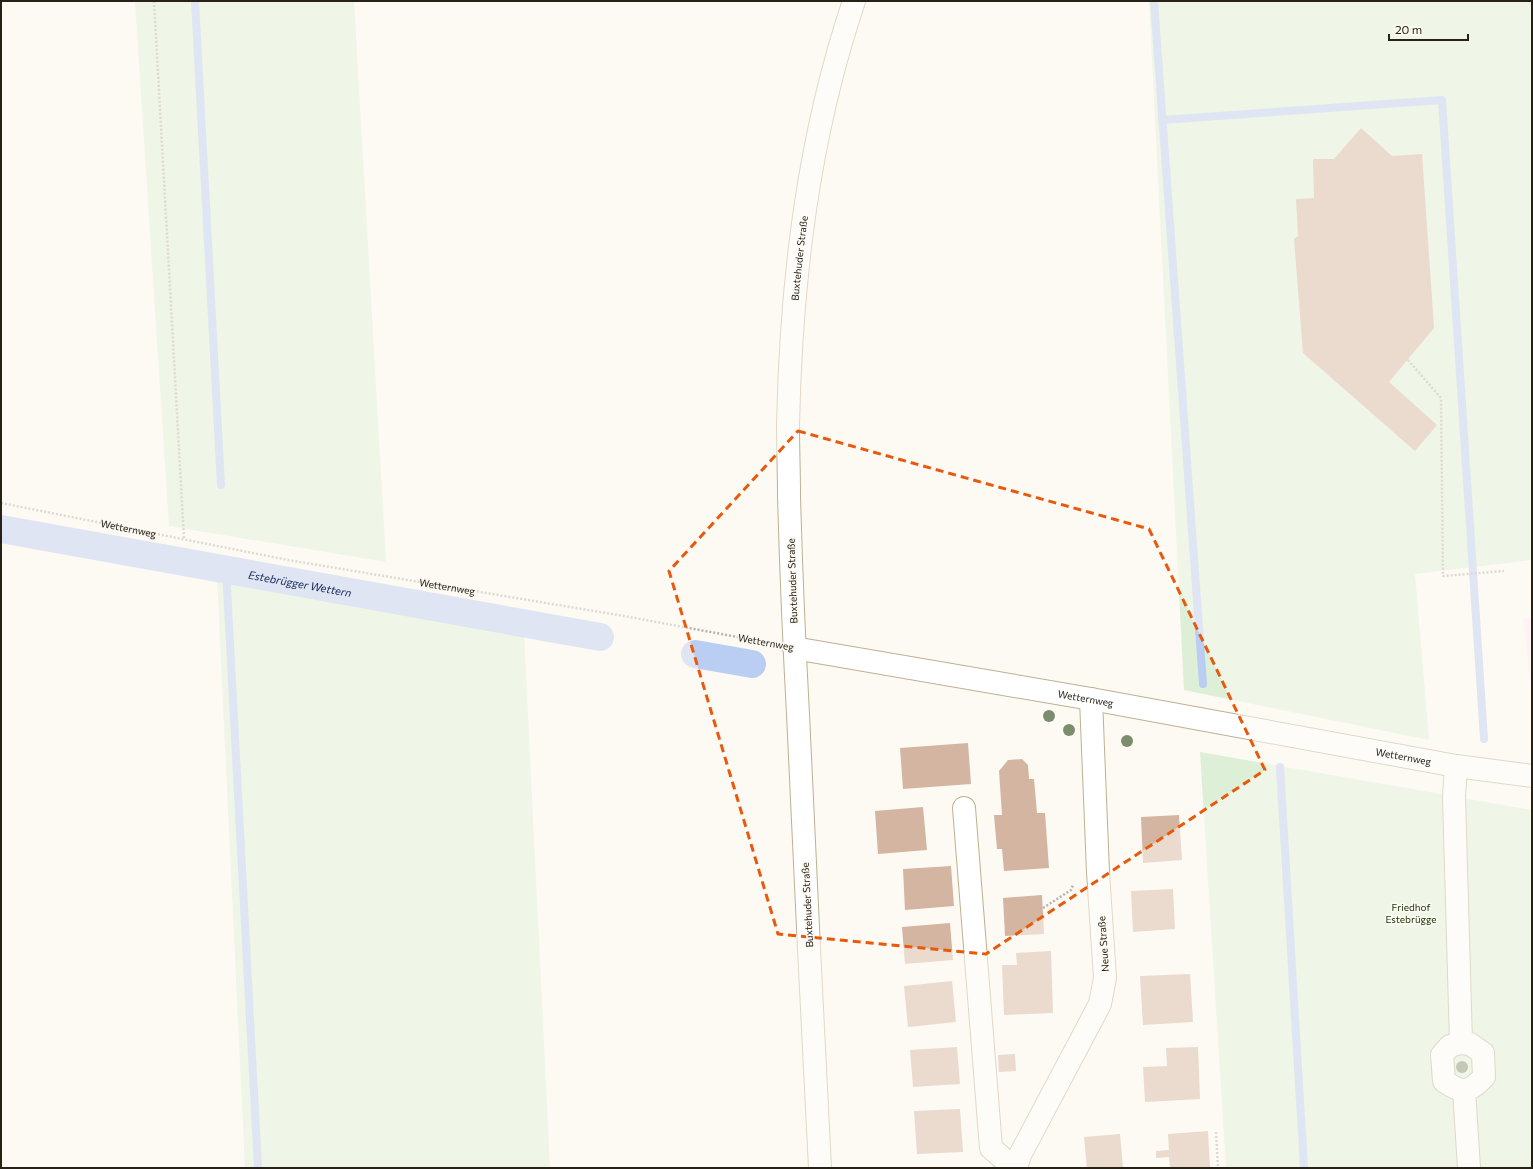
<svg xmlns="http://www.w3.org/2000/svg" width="1533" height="1169" font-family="Commissioner,sans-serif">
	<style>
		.education { fill: #feeaf2 }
		.green { fill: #deefd7 }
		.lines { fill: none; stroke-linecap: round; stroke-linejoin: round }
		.stream { stroke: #bacdf2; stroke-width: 8 }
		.canal { stroke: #bacdf2; stroke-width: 28 }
		.building { fill: #d3b5a1 }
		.minor-casing { stroke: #beb091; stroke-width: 24 }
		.path { stroke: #b7b3ab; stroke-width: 2.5; stroke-dasharray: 2 2; stroke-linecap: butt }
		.minor { stroke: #fff; stroke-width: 22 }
		.tree { fill: #7c8d6e }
		.marked { fill: none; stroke: #e8590c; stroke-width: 3; stroke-dasharray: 8 5; stroke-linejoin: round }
		.labels { text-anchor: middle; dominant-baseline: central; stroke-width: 3.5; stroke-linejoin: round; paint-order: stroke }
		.street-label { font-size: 10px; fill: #282216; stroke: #fdfaf4 }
		.park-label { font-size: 10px; fill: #133300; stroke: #fdfaf4 }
		.water-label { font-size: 11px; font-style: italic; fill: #132955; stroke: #fdfaf4 }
	</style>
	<rect width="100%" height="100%" fill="#fdfaf4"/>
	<!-- education -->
	<path class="education" d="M1532,618V693L1523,619Z"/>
	<!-- green -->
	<g class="green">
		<path d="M135,1H354L386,562L169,526Z"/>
		<path d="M1149,1H1532V560L1415,574L1429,740L1184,690Z"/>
		<path d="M217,577L524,633L550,1168H245Z"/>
		<path d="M1200,752L1532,810V1168H1226Z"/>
	</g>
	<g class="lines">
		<!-- stream -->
		<g class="stream">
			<path d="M195,1L221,485"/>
			<path d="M1154,1L1203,684"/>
			<path d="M1162,120L1442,100L1484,739"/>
			<path d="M226,569L258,1168"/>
			<path d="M1280,767L1304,1168"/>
		</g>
		<!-- canal -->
		<g class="canal">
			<path id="s1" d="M1,529L600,637"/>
			<path d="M695,654L752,664"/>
		</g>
	</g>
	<!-- building -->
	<g class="building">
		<path d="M1361,128L1392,156L1422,154L1434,328L1389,382L1437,425L1415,451L1303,353L1294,239L1298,236L1296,199L1314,198L1313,159H1334Z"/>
		<path d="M968,743L971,784L903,789L900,748Z"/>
		<path d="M1022,759L1028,765L1029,779H1034L1037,813H1045L1049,868L1004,871L1002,849H997L994,815H1002L999,771L1008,760Z"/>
		<path d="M923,807L927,850L878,854L875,811Z"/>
		<path d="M1179,815L1182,860L1143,863L1141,817Z"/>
		<path d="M951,866L954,906L905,910L903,869Z"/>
		<path d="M1173,889L1175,929L1133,932L1131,891Z"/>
		<path d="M1042,895L1044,934L1005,936L1003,898Z"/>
		<path d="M950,923L953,960L905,964L902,927Z"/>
		<path d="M1051,951L1053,1013L1004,1015L1002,965H1017L1016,953Z"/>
		<path d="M1190,974L1193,1022L1143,1025L1140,976Z"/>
		<path d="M952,981L956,1022L908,1027L904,986Z"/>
		<path d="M957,1047L960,1084L913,1087L910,1050Z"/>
		<path d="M1198,1047L1200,1099L1145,1102L1143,1067L1167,1066L1166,1048Z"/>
		<path d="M1015,1054L1016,1071L999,1072L998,1055Z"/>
		<path d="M960,1109L963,1152L917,1154L914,1111Z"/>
		<path d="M1208,1131L1210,1168H1170L1169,1157L1156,1158V1151L1169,1150L1168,1134Z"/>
		<path d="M1120,1134L1123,1168H1087L1084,1137Z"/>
	</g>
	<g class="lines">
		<!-- minor casing -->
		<g class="minor-casing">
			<g id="minor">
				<path id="s3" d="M794,648L1091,699L1456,766L1532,776"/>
				<path d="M1456,766L1454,797L1461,1043"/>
				<path d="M964,808L991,1148L1014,1168"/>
				<path d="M1461,1043L1470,1044L1483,1053L1484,1077C1469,1093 1462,1094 1444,1081L1442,1055L1450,1046Z"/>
				<path d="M1464,1090L1469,1168"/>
				<path id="s4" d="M820,1168C812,1017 805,865 798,714C794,641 791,569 789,496C789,472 788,449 788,425C791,281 808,138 854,1"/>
				<path d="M1016,1168L1020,1155L1100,1004L1105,978L1098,872L1091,699"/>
			</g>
		</g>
		<!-- path -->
		<g class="path">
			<path d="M154,1L184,539"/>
			<path d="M1408,360L1441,398L1443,576L1504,571"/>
			<path id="s2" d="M1,503L288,560L624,616L770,643"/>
			<path d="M1043,908L1071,890L1073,885"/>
			<path d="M1216,1132L1218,1168"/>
		</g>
		<!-- minor -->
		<use href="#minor" class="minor"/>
	</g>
	<!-- trees -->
	<g class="tree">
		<circle cx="1049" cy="716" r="6"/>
		<circle cx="1069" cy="730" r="6"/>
		<circle cx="1127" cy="741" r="6"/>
		<circle cx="1462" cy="1067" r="6"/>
	</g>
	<!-- marked area -->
	<path d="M0 0H1533V1169H0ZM798,431L1149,529L1265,770L986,954L778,934L669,571Z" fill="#fdfaf4" fill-opacity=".55" fill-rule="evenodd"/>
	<path class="marked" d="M798,431L1149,529L1265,770L986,954L778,934L669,571Z"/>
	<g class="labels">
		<!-- street labels -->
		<g class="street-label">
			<text stroke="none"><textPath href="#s4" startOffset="911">Buxtehuder Straße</textPath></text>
			<text stroke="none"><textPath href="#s2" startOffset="130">Wetternweg</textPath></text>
			<text transform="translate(792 581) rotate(-92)">Buxtehuder Straße</text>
			<text stroke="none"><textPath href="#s2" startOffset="454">Wetternweg</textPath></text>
			<text transform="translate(766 642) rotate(10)">Wetternweg</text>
			<text stroke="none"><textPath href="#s3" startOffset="296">Wetternweg</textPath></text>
			<text stroke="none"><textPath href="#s3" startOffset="619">Wetternweg</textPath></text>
			<text transform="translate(807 905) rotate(-93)">Buxtehuder Straße</text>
			<text transform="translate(1103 944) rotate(-94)">Neue Straße</text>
		</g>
		<!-- park labels -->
		<g class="park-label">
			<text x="1411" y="907">Friedhof<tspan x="1411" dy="12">Estebrügge</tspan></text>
		</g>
		<!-- water labels -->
		<g class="water-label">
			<text stroke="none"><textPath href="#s1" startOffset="304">Estebrügger Wettern</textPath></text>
		</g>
	</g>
	<!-- border -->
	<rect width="1533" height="1169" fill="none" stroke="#282216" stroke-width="4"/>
	<!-- scale -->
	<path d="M1389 34v6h79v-6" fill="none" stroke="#282216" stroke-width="2"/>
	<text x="1395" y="34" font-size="12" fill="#282216" stroke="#fdfaf4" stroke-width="3" paint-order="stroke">20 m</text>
</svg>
